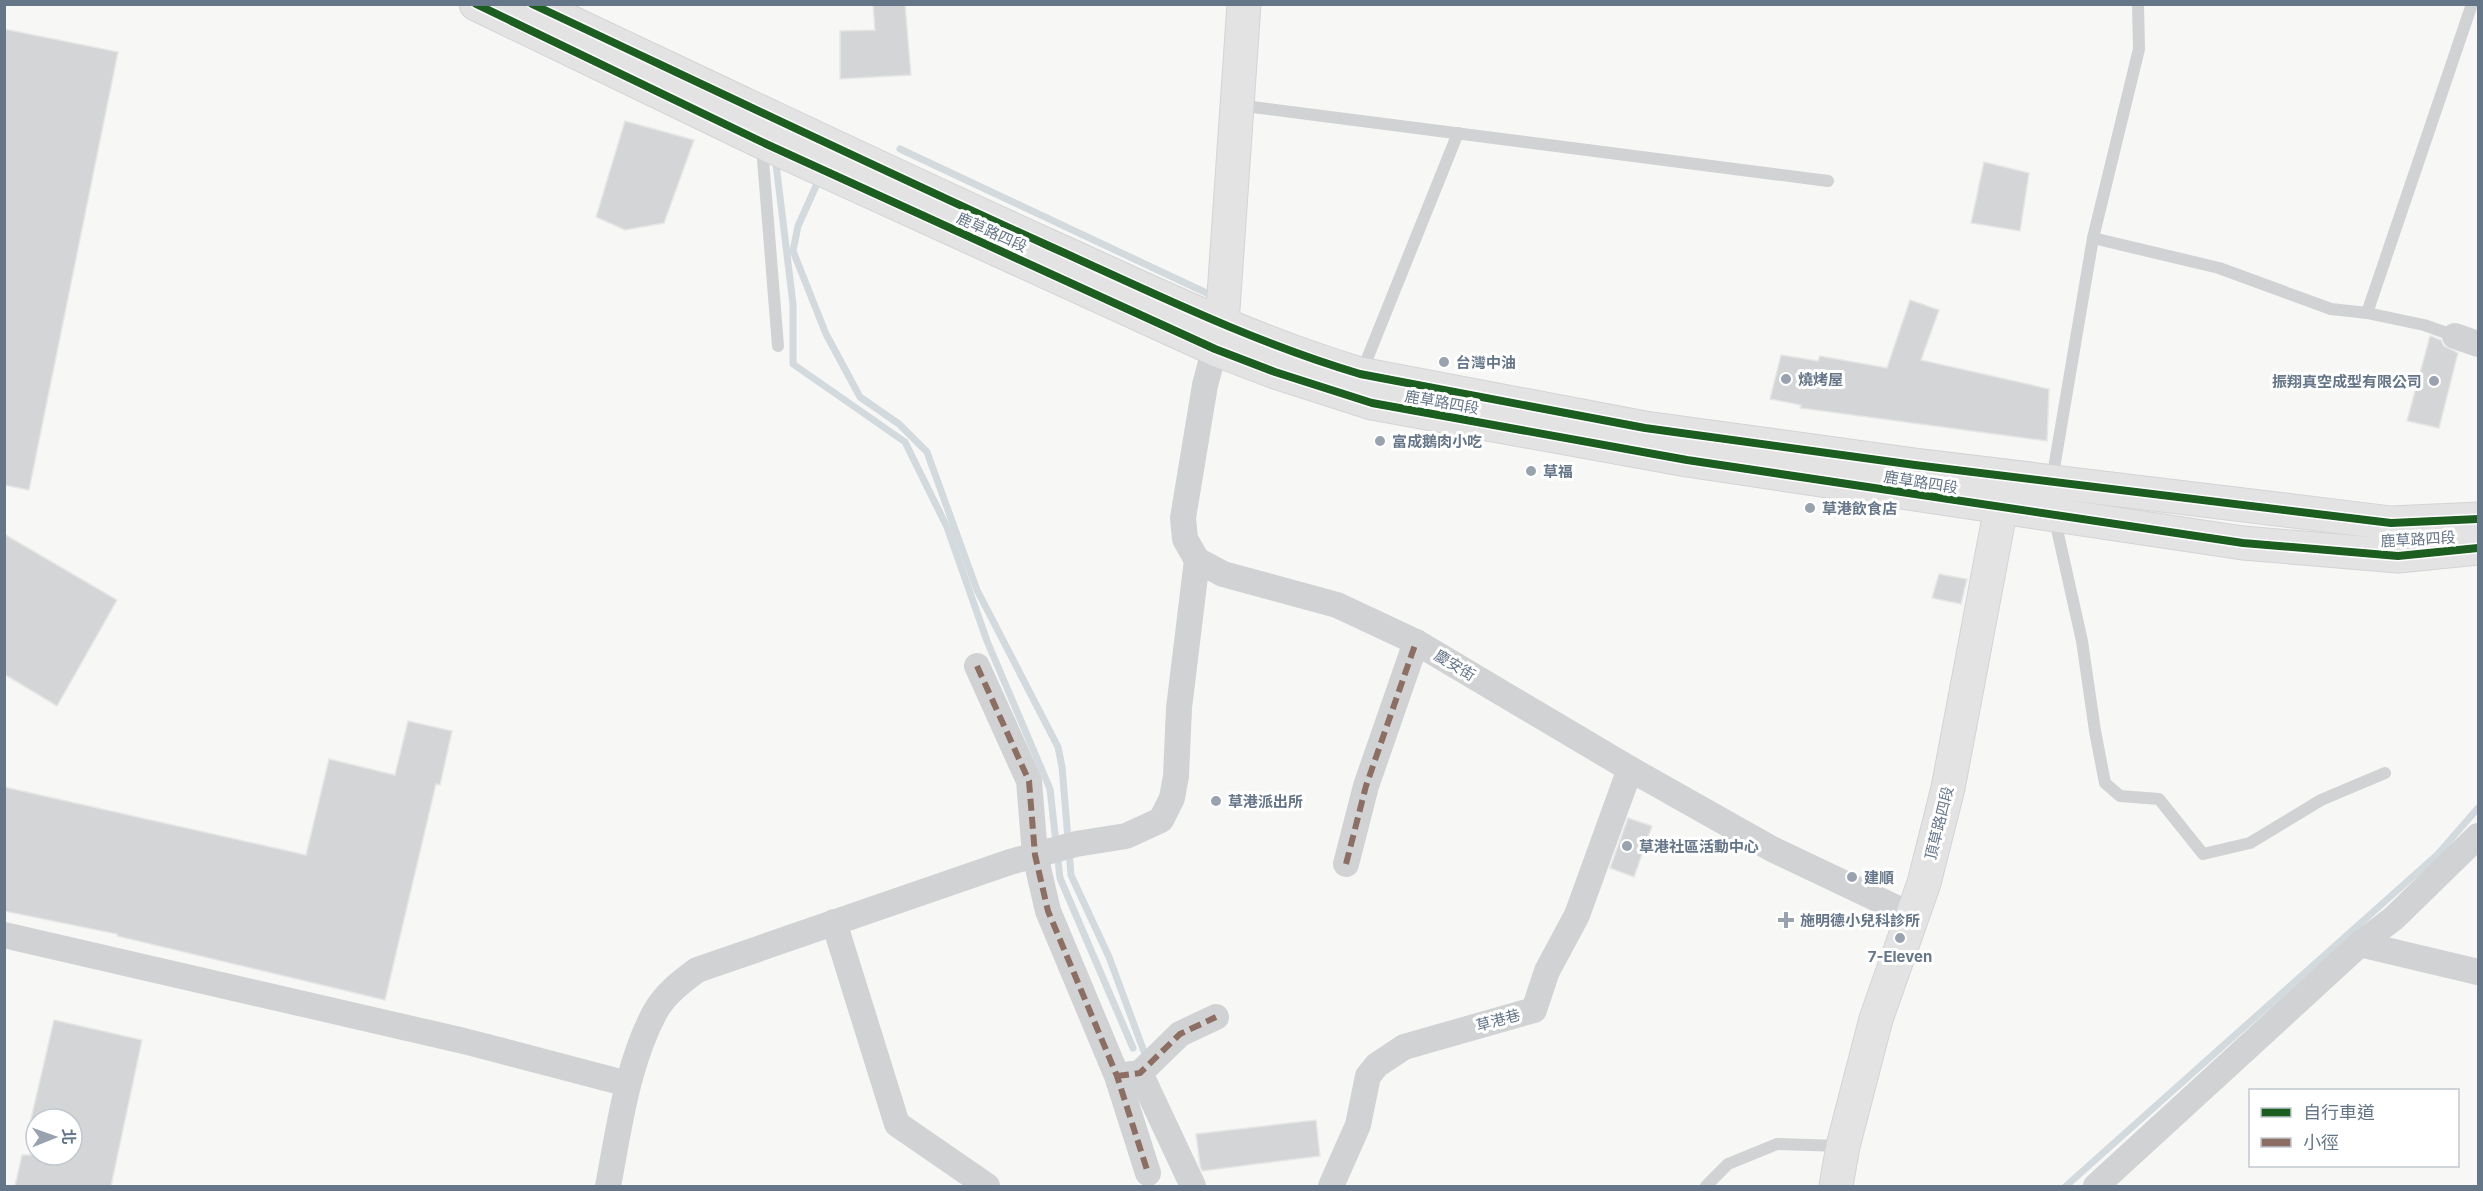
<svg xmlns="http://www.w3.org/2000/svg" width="2483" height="1191" font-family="Inter,'Noto Sans TC',sans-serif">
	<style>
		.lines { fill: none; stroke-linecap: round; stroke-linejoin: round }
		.stream { stroke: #d3dade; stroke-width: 7 }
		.building { fill: #d4d5d6; stroke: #e6e6e6; stroke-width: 1.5 }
		.secondary-casing { stroke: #d2d4d6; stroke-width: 35 }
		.primary-casing { stroke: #d3d4d5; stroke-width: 35 }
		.lane { stroke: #d1d2d3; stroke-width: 12 }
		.street { stroke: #d1d2d3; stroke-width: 26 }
		.secondary { stroke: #e3e3e4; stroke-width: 33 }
		.primary { stroke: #e3e3e4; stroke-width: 33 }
		.quiet { stroke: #8d6e63; stroke-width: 6; stroke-dasharray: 12 6; stroke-linecap: butt }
		.cycleway-casing { stroke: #fff; stroke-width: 11 }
		.cycleway { stroke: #1b5e20; stroke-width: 8 }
		.poi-dot { fill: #98a3af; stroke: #fff; stroke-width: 2 }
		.labels { text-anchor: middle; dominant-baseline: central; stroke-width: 6; stroke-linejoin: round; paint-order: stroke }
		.street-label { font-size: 15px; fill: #657689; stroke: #fff }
		.poi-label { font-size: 15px; font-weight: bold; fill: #657689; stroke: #fff; text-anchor: start }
	</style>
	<rect width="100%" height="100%" fill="#f7f7f6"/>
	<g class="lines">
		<!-- stream -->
		<g class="stream">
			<path d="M900,149L1213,296V294"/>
			<path d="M776,164L793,304V364L905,442L947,527L987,641L1050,789L1060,878L1133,1048"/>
			<path d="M816,186L798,226L793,251L826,334L860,397L899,424L927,452L977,590L1058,747L1062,767L1071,875L1109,957L1146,1057"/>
			<path d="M2066,1186L2438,854L2478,808"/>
		</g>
	</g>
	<!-- building -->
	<g class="building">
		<path d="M873,4H905L911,75L840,79V31L875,30Z"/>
		<path d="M4,29L118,52L29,490L4,485Z"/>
		<path d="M625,121L694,140L664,223L625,230L596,217Z"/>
		<path d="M1984,162L2029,173L2020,231L1971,223Z"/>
		<path d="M1910,300L1939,310L1921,360L2049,389L2047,441L1800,408L1801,405L1770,399L1781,355L1818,361L1820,356L1887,368Z"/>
		<path d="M2430,336L2441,340L2444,346L2458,353L2439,428L2407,421Z"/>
		<path d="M4,534L117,600L57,706L4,674Z"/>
		<path d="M1939,574L1967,579L1961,604L1932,598Z"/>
		<path d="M408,721L452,731L440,785L436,784L385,1000L117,936V934L4,911V787L306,855L329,759L395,775Z"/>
		<path d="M1628,818L1652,826L1634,877L1610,868Z"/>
		<path d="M54,1020L142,1040L111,1186H15L22,1155H72V1119H31Z"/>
		<path d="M1316,1120L1320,1156L1202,1171L1200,1165L1196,1134Z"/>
	</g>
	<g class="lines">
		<!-- secondary casing -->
		<g class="secondary-casing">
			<g id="secondary">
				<path d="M1222,324L1244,4"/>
				<path d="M1836,1186L1843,1146L1876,1019L1924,883L1948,788L2001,507L2026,495"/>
			</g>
		</g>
		<!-- primary casing -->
		<g class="primary-casing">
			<g id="primary">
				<path d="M476,4L762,142L1215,349L1275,372L1372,403L1687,460L2243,543L2398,556L2478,548"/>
				<path d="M532,4C704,85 875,167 1049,246C1151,292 1252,342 1360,374L1645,428L1915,465L2391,523L2478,519"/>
			</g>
		</g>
		<!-- lane -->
		<g class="lane">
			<path d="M1237,105L1828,181"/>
			<path d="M762,147L778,346"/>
			<path d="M2093,238L2219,268L2331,309L2367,313L2424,325L2455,336"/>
			<path d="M2367,313L2472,4"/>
			<path d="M1361,374L1458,133"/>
			<path d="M2052,480L2093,238L2139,49L2138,4"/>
			<path d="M2054,516L2082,641L2095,731L2105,783L2120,796L2159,799L2203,854L2250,843L2321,800L2385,773"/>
			<path d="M1706,1186L1728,1164L1777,1144L1841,1146"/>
		</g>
		<!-- street -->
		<g class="street">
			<path d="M1219,333L1205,385L1183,518L1185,539L1197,560L1223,574L1337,605L1416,642L1630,769L1772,849L1913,916"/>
			<path d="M2455,336L2478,344"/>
			<path d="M977,666L1029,781L1035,855L1048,911L1117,1076L1148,1173"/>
			<path d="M1346,864L1366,786L1416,642"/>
			<path d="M834,922L897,1124L987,1186"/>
			<path d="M4,935L464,1041L628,1084"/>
			<path d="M2360,944L2478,972"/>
			<path d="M1140,1073L1193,1186"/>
			<path d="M1125,1075L1140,1073L1180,1034L1216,1017"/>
			<path d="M608,1186C619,1129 627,1064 655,1012C665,994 681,982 697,970L1010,862L1076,844L1126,836L1161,820L1172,798L1176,776L1179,708L1197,560"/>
			<path d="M1331,1186L1358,1125L1368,1076L1377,1065L1404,1047L1534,1010L1547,971L1577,915L1630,769"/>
			<path d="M2096,1186L2360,944L2394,918L2478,836"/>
		</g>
		<!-- secondary -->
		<use href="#secondary" class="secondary"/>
		<!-- primary -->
		<use href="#primary" class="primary"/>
		<!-- quiet -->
		<g class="quiet">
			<path d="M977,666L1029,781L1035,855L1048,911L1117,1076L1148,1173"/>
			<path d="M1346,864L1366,786L1416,642"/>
			<path d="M1117,1076L1140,1073L1180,1034L1216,1017"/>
		</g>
		<!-- cycleway casing -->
		<g class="cycleway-casing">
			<g id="cycleway">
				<path d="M476,4L762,142L1215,349L1275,372L1372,403L1687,460L2243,543L2398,556L2478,548"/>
				<path d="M532,4C704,85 875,167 1049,246C1151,292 1252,342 1360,374L1645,428L1915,465L2391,523L2478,519"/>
			</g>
		</g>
		<!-- cycleway -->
		<use href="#cycleway" class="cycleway"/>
	</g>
	<!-- markers -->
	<g class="poi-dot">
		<circle cx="1444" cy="362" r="6"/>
		<circle cx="1786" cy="379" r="6"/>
		<circle cx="2434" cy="381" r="6"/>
		<circle cx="1380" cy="441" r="6"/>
		<circle cx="1531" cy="471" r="6"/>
		<circle cx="1810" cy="508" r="6"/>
		<circle cx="1216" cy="801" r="6"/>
		<circle cx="1627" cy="846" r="6"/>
		<circle cx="1852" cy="877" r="6"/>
		<path d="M1783 911h6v6h6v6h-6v6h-6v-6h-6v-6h6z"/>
		<circle cx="1900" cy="938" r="6"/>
	</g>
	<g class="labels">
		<!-- street labels -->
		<g class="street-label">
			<text transform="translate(992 232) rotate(24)">鹿草路四段</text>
			<text transform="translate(1442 402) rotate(10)">鹿草路四段</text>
			<text transform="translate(1921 482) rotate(9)">鹿草路四段</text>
			<text transform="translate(2418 539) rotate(-3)">鹿草路四段</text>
			<text transform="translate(1455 665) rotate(31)">慶安街</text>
			<text transform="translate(1939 823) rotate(-76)">頂草路四段</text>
			<text transform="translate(1498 1020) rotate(-15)">草港巷</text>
		</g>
		<!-- poi labels -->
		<g class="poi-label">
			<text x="1456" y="362">台灣中油</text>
			<text x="1798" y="379">燒烤屋</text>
			<text x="2422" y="381" text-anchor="end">振翔真空成型有限公司</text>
			<text x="1392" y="441">富成鵝肉小吃</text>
			<text x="1543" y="471">草福</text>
			<text x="1822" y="508">草港飲食店</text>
			<text x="1228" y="801">草港派出所</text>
			<text x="1639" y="846">草港社區活動中心</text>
			<text x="1864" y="877">建順</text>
			<text x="1800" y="920">施明德小兒科診所</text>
			<text x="1900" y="956" text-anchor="middle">7-Eleven</text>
		</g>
	</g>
	<!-- border -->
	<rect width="2483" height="1191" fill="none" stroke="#657689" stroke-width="12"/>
	<!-- legend -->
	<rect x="2249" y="1089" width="210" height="78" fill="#ffffff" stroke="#c1c8d0" stroke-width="1.5"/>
	<rect x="2261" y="1108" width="30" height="9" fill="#1b5e20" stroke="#c1c8d0" stroke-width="1.5"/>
	<text x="2303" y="1119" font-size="18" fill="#657689">自行車道</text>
	<rect x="2261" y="1138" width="30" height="9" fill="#8d6e63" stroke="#c1c8d0" stroke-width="1.5"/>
	<text x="2303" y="1149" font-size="18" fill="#657689">小徑</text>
	<!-- north arrow -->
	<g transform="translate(54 1137) rotate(89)"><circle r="28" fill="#ffffff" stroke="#c1c8d0" stroke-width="1.5"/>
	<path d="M0-4.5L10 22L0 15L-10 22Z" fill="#98a3af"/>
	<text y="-9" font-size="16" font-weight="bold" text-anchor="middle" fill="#657689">北</text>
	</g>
</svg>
